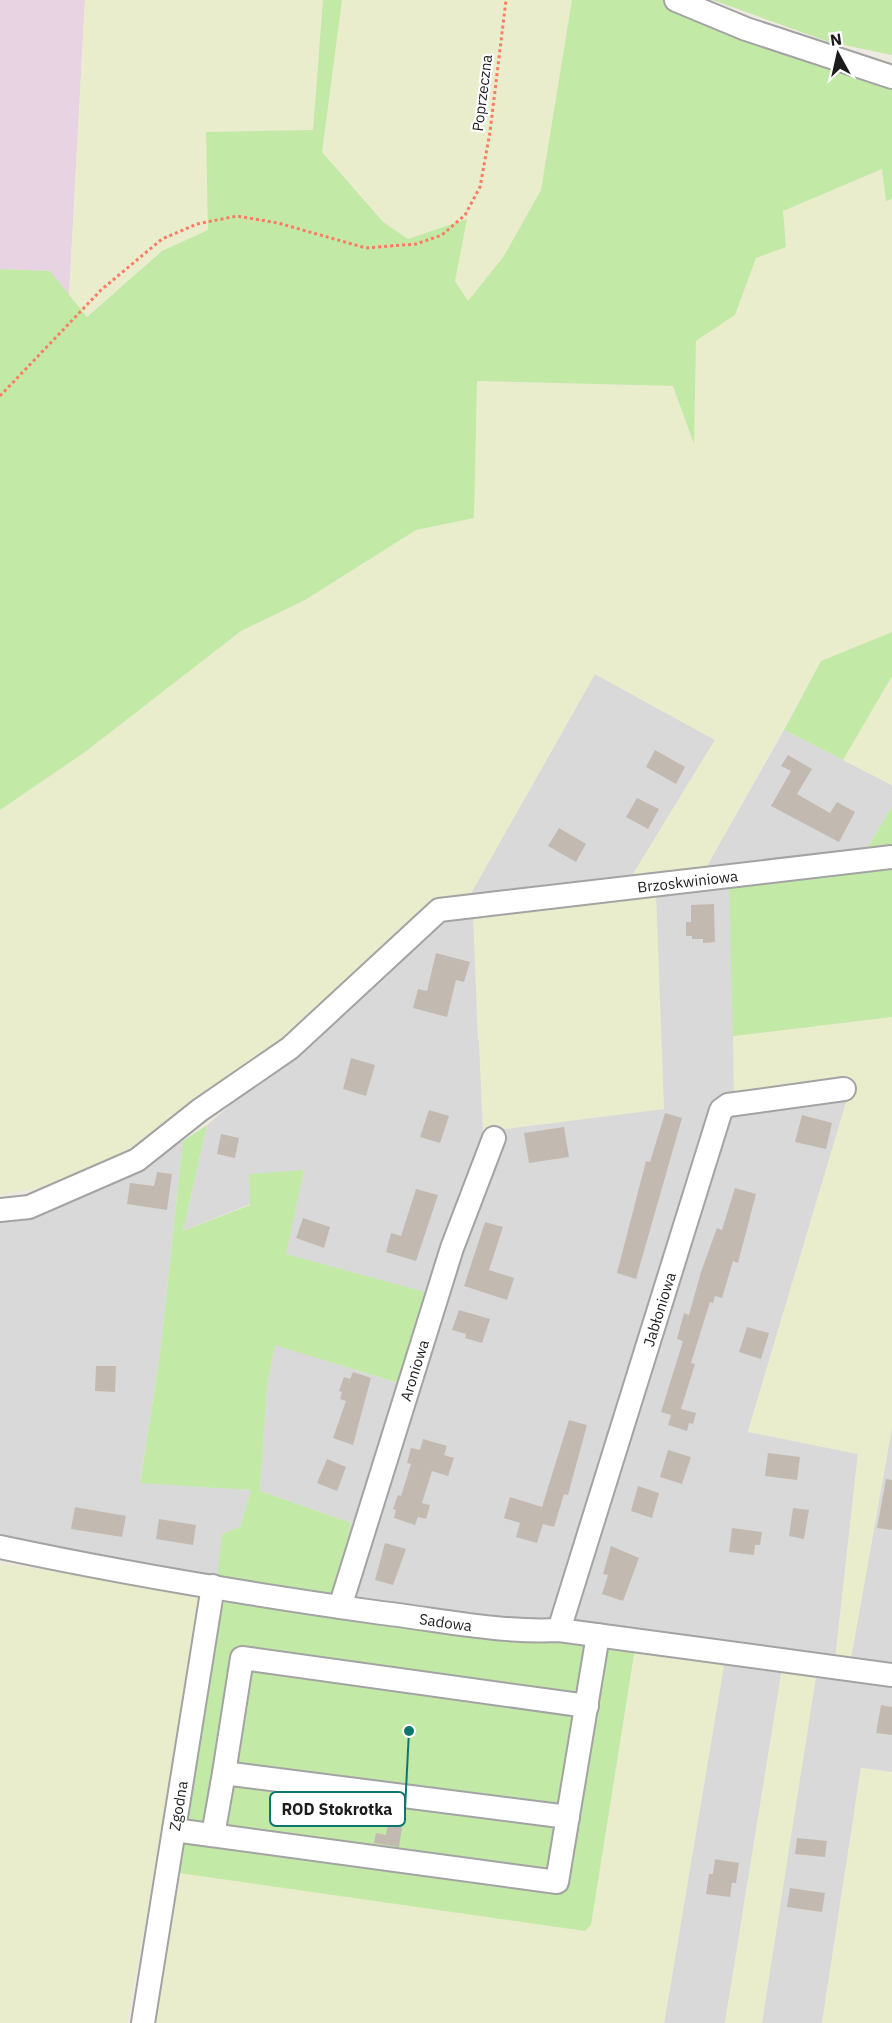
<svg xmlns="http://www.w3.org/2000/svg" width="892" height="2023" font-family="'IBM Plex Sans',sans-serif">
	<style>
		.residential { fill: #dad9d9 }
		.industrial { fill: #e7d3e2 }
		.farmland { fill: #e9edcc }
		.grass { fill: #c3e9a6 }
		.building { fill: #c2bab1 }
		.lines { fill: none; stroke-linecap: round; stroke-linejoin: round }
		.minor-casing { stroke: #a3a3a3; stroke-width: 26 }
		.path { stroke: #fb7c65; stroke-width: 3; stroke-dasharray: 3 3; stroke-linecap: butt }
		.minor { stroke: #fff; stroke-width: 22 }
		.labels { text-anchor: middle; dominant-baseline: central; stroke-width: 4.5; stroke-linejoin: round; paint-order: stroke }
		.street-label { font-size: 15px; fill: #1c1c1c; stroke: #fff }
		.leader { fill: none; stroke: #0f766e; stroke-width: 2 }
		.callout-dot { fill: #0f766e; stroke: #fff; stroke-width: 2 }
		.callout { fill: #fff; stroke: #0f766e; stroke-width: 2 }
		.callout-label { font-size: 16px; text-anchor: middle; font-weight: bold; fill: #1c1c1c }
	</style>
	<rect width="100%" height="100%" fill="#eeeae1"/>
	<!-- residential -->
	<g class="residential">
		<path d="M595,674L715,740L630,879L470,895Z"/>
		<path d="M784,730L892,785V806L864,854L703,873Z"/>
		<path d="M729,885L851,1086L748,1431L858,1454L835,1661L334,1598L351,1523L260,1491L267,1386L275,1344L397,1383L424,1292L285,1254L304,1170L250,1204L183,1231L207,1125L451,916L473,911L478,1040L656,892Z"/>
		<path d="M159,1141H183L160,1354L140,1482L251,1490L240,1527L217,1578L0,1536V1220L38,1213L39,1188Z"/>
		<path d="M892,1427V1668L850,1664Z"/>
		<path d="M725,1659L782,1669L725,2023H664Z"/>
		<path d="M816,1676L892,1685V1772L861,1768L822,2023H761Z"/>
	</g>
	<!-- industrial -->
	<path class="industrial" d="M0,0H85L69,296L50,271L0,269Z"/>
	<!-- farmland -->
	<g class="farmland">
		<path d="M85,0H323L313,130L206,132L209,230L162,251L87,317L69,296Z"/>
		<path d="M342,0H572L541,190L504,256L468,301L455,281L409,239L383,222L322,152Z"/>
		<path d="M883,169L885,201L892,199V632L821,661L703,873L630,879L715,740L595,674L470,895L437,897L293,1038L185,1122L183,1141L39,1188L0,1195V810L85,752L241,631L305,600L416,530L474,518L477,381L673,386L694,442L696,341L735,315L756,258L786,246L783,211Z"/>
		<path d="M892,676V785L843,760Z"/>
		<path d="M656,892L664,1109L483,1132L473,911Z"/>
		<path d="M892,1017V1427L850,1664L835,1661L858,1454L748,1432L851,1086L734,1101L733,1036Z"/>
		<path d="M0,1563L204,1595L127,2023H0Z"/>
		<path d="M635,1648L725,1659L664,2023H155L172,1872L585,1931L591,1925Z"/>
		<path d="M782,1669L816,1676L762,2023H725Z"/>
		<path d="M861,1768L892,1772V2023H822Z"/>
	</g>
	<!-- grass -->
	<g class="grass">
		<path d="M323,0H342L322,152L383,222L408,239L467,219L455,281L468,301L504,256L541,190L572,0H664L847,74L892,85V199L886,201L882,169L783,211L786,247L756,258L735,315L696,341L694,444L673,386L477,381L474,518L416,530L305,600L241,631L85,752L0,810V269L50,271L87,317L162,251L208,230L206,132L313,130Z"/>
		<path d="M713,0H892V55L829,42Z"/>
		<path d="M892,632V676L843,760L784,730L821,661Z"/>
		<path d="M892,806V851L864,854Z"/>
		<path d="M892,865V1017L733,1036L729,885Z"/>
		<path d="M207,1125L183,1231L250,1205L249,1174L304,1170L286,1254L425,1292L398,1383L275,1345L267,1386L260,1491L351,1523L334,1598L217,1578L222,1534L240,1527L251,1490L140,1483L160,1354L183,1141Z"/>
		<path d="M236,1599L635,1648L591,1925L585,1931L172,1872L215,1614L225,1602Z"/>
	</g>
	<!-- building -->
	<g class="building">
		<path d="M655,750L685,767L676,784L646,767Z"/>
		<path d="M788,755L812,769L797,794L830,813L837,802L855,812L839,842L771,806L791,771L781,766Z"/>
		<path d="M637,798L659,809L648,829L626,817Z"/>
		<path d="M559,828L586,844L576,862L548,846Z"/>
		<path d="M714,904L715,942L703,943V939H692V936H686V922H691V905Z"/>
		<path d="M436,953L470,962L464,982L456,980L447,1017L413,1008L418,989L427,991Z"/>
		<path d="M351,1058L375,1065L366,1096L343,1089Z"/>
		<path d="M429,1110L449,1116L440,1143L420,1137Z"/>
		<path d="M665,1113L682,1118L636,1279L617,1273L646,1161L650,1162Z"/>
		<path d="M802,1115L832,1123L826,1149L795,1142Z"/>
		<path d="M564,1127L569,1157L529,1163L524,1133Z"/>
		<path d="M221,1134L239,1138L235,1158L217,1154Z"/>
		<path d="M157,1172L172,1174L167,1210L127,1204L130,1183L154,1186Z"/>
		<path d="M735,1188L756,1194L738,1263L733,1261L722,1298L715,1296L713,1303L710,1302L691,1363L695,1364L681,1409L696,1413L693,1424L689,1423L687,1431L668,1425L671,1415L661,1412L683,1341L677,1339L684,1313L689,1315L701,1272L717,1228L722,1230Z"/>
		<path d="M416,1189L438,1195L416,1261L386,1252L391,1233L401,1236Z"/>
		<path d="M303,1218L330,1227L324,1248L296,1238Z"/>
		<path d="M485,1222L503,1227L489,1270L514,1278L507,1300L464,1286Z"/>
		<path d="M459,1310L490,1319L482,1343L465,1338L466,1334L452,1330Z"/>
		<path d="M747,1327L769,1333L761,1359L739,1352Z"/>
		<path d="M96,1366H116L115,1392L95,1391Z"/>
		<path d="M353,1372L371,1378L353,1445L333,1438L346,1401L340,1399L342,1392L339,1391L344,1377L350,1379Z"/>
		<path d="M569,1420L587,1425L568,1495L564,1494L554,1527L543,1524L537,1543L516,1537L520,1523L504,1518L510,1497L542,1507Z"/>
		<path d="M423,1439L447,1446L444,1455L454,1458L448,1476L432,1471L422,1503L430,1505L426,1519L418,1517L415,1525L394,1518L396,1510L393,1509L398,1495L401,1496L411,1464L407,1463L411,1448L420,1450Z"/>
		<path d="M668,1450L691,1457L682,1484L660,1477Z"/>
		<path d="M768,1453L800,1457L797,1480L765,1476Z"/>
		<path d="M327,1459L346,1467L337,1491L317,1483Z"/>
		<path d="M886,1479L892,1480V1530L877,1528Z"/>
		<path d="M638,1486L659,1493L652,1518L631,1511Z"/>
		<path d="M75,1507L126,1516L122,1537L71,1529Z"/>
		<path d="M793,1508L809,1510L804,1539L789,1536Z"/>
		<path d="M159,1519L196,1525L193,1545L156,1539Z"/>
		<path d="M732,1528L762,1532L760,1545H755L754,1555L729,1552Z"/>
		<path d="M385,1543L406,1549L393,1585L375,1580Z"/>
		<path d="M611,1546L639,1558L623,1601L602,1594L608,1575L603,1574Z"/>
		<path d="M881,1705L892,1707V1735L876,1733Z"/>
		<path d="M390,1811L404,1813L399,1847L374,1843L376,1833L386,1835Z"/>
		<path d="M797,1838L827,1841L825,1857L795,1854Z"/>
		<path d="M715,1859L739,1863L736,1883H732L730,1897L706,1894L709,1874H713Z"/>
		<path d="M790,1888L825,1893L822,1912L787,1907Z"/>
	</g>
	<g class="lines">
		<!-- minor casing -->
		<g class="minor-casing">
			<g id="minor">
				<path d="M676,0L746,29L892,77"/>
				<path id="s1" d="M0,1210L29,1207L137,1160L200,1110L290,1048L439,910L892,857"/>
				<path id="s2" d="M0,1547C127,1574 254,1595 382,1613C441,1620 500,1633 559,1630L892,1675"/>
				<path id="s3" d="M340,1607L452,1248L494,1138"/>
				<path id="s4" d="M559,1630L721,1110L728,1105L844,1089"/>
				<path d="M224,1773L242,1658L587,1706"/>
				<path d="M174,1830L557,1882L598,1635"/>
				<path d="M213,1835L224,1773L568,1817"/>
				<path id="s5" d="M143,2023L213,1586"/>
			</g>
		</g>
		<!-- path -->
		<path class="path" d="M0,396L101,290L162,239L197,224L237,216L278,223L366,248L416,244L442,235L465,215L480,187L490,132L506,0"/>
		<!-- minor -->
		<use href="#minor" class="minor"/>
	</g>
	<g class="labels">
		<!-- street labels -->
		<g class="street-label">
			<text transform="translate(482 93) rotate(-83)">Poprzeczna</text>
			<text stroke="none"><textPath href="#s1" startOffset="790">Brzoskwiniowa</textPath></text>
			<text stroke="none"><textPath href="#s4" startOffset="336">Jabłoniowa</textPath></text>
			<text stroke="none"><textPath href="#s3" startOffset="248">Aroniowa</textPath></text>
			<text stroke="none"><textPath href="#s2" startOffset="452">Sadowa</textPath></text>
			<text stroke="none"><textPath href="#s5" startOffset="220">Zgodna</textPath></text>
		</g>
	</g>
	<!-- callouts -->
	<path class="leader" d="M409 1731L405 1809"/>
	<circle class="callout-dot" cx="409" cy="1731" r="6"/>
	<rect class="callout" x="270" y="1792" width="135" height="34" rx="6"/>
	<g class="callout-label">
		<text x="337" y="1815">ROD Stokrotka</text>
	</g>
	<!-- north arrow -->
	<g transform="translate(838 54) rotate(352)" stroke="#ffffff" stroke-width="4.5" paint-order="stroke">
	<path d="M0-4.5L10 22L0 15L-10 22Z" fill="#1c1c1c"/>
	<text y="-9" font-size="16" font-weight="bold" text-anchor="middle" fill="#1c1c1c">N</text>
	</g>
</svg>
